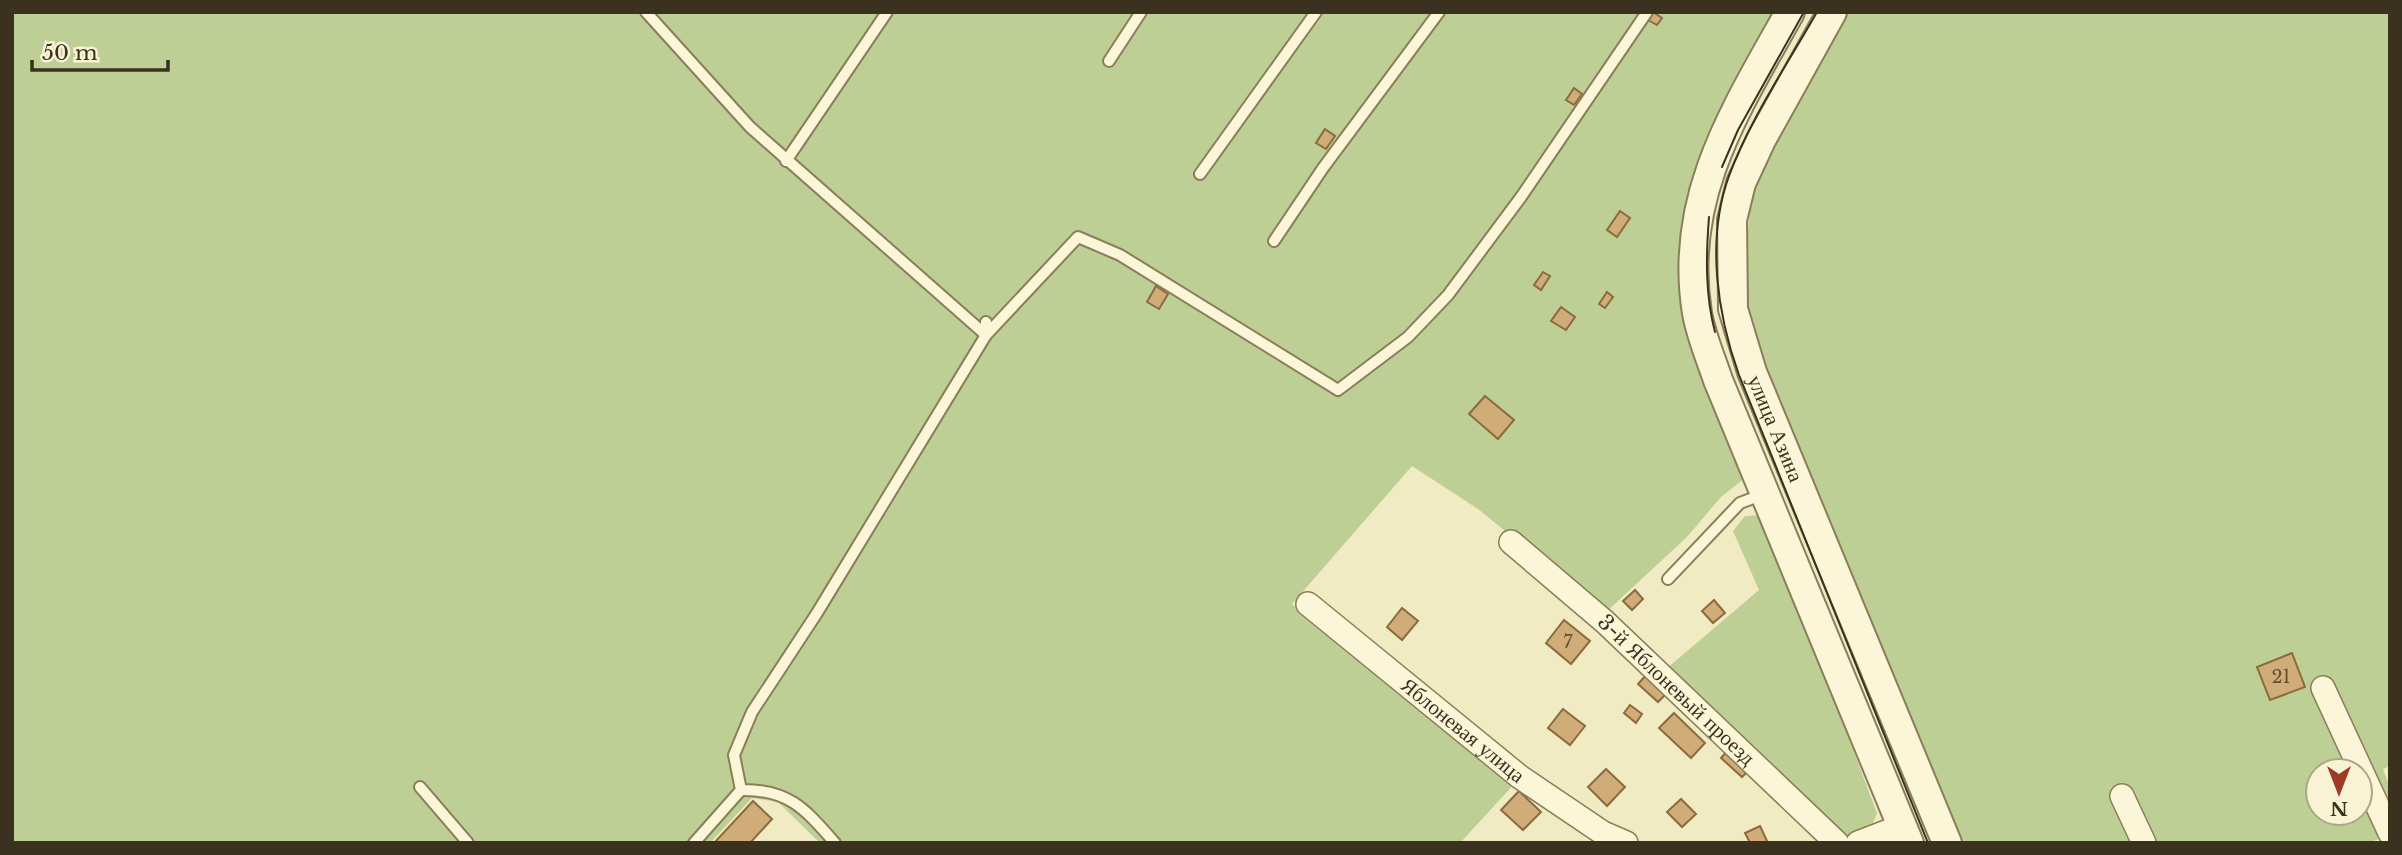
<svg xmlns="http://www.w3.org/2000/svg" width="2402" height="855" font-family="'Libre Baskerville',serif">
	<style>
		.green { fill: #becf96; fill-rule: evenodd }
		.building { fill: #d0ad78; stroke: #8b6b3e; stroke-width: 2 }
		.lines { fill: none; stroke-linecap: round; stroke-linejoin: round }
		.service-casing { stroke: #8b7d59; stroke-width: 14 }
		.minor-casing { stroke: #8b7d59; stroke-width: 26 }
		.tertiary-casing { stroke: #8b7d59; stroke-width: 32 }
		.service { stroke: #faf6d7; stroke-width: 10 }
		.minor { stroke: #faf6d7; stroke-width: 23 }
		.tertiary { stroke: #faf6d7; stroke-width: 28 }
		.tram { stroke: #3a311e; stroke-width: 2 }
		.labels { text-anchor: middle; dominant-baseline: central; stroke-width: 5; stroke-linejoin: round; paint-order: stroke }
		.number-label { font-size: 18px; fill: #605034 }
		.street-label { font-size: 21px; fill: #3a311e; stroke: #f7f3d3 }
	</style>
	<rect width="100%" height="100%" fill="#f0ebc3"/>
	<!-- green -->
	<g class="green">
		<path d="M12,12H1776L1689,216L1746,477L1721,497L1687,537L1605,613L1478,509L1412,466L1292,604L1517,781L1460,843H820L778,802L752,798L710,843H12Z"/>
		<path d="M1842,12H2390V766L2383,769L2390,788V835L2368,843H1963L1757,364L1746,307L1745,261L1752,188ZM2318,771H2360V813H2318Z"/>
		<path d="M1764,515L1877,813L1871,828L1856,837L1840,834L1666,669L1759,590L1733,531L1745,516Z"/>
	</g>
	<!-- building -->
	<g class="building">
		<path d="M1653,12L1662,18L1657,25L1648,20Z"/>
		<path d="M1574,88L1582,94L1574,105L1566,100Z"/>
		<path d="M1325,129L1335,136L1326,149L1316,143Z"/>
		<path d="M1620,211L1630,218L1617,237L1607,230Z"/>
		<path d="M1543,272L1550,276L1541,290L1534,285Z"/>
		<path d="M1156,286L1168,294L1159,309L1147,302Z"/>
		<path d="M1607,292L1613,297L1605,308L1599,304Z"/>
		<path d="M1561,307L1575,317L1566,330L1551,321Z"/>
		<path d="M1485,396L1514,420L1498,439L1469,414Z"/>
		<path d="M1635,590L1643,599L1632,610L1623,601Z"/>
		<path d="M1714,600L1725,613L1713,623L1702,611Z"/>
		<path d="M1402,608L1418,621L1402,640L1387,627Z"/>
		<path d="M1564,620L1590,641L1571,664L1546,643Z"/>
		<path d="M2292,653L2305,687L2270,700L2257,667Z"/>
		<path d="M1647,674L1667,693L1658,702L1638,684Z"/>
		<path d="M1630,705L1642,714L1636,723L1624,713Z"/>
		<path d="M1563,709L1585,726L1570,745L1548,728Z"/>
		<path d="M1674,713L1705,743L1691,758L1659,728Z"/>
		<path d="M1728,750L1749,770L1742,777L1721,758Z"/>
		<path d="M1606,769L1625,787L1607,806L1588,787Z"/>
		<path d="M1519,791L1541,812L1523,830L1501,810Z"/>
		<path d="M1681,799L1696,814L1682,827L1667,812Z"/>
		<path d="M753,801L772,819L750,843H714Z"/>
		<path d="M1760,826L1768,843H1750L1745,833Z"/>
	</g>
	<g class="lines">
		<!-- service casing -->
		<g class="service-casing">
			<g id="service">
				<path d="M646,12L750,127L986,335V322"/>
				<path d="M1109,61L1141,12"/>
				<path d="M786,161L887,12"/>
				<path d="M1200,174L1316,12"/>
				<path d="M1274,241L1323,168L1439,12"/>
				<path d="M1668,579L1740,503L1764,494"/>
				<path d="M420,787L468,843"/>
				<path d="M694,843L741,790"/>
				<path d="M835,843C805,809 789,789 741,790L734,755L752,712L817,613L986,335L1078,237L1120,255L1338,390L1408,337L1448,295L1521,197L1647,12"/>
			</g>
		</g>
		<!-- minor casing -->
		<g class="minor-casing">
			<g id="minor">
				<path id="s1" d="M1511,542L1605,622L1837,843"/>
				<path id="s2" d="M1308,604L1520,777L1603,833L1626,843"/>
				<path d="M2323,688L2390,833"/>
				<path d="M2122,796L2144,843"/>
				<path d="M1858,843L1902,826"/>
			</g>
		</g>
		<!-- tertiary casing -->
		<g class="tertiary-casing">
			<g id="tertiary">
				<path d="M1790,12C1736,109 1678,197 1697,313C1701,336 1711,359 1718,380L1909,843"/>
				<path id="s3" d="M1832,12L1761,140L1741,183L1732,220L1733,309L1752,372L1947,843"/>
			</g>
		</g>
		<!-- service -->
		<use href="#service" class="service"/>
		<!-- minor -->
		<use href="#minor" class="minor"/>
		<!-- tertiary -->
		<use href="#tertiary" class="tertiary"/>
		<!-- tram -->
		<g class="tram">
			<path d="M1817,12C1787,65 1750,119 1729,176C1706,239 1717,314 1739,375L1928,843"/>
			<path d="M1722,167L1738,130L1804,12"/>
			<path d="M1709,217C1706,256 1705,294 1715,332"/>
		</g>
	</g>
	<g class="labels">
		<!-- number labels -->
		<g class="number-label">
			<text x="1568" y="642">7</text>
			<text x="2281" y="677">21</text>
		</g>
		<!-- street labels -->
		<g class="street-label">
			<text stroke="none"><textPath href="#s3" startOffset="448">улица Азина</textPath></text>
			<text stroke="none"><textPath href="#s1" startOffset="222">3-й Яблоневый проезд</textPath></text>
			<text stroke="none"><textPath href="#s2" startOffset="200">Яблоневая улица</textPath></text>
		</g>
	</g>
	<!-- border -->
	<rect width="2402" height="855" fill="none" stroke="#3a311e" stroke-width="28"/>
	<!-- north arrow -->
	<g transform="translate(2339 792) rotate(180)"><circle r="33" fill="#f7f3d3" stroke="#aba58b" stroke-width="2"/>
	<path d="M0-5L12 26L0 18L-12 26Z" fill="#9d3c26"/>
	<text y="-10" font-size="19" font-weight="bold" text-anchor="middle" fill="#3a311e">N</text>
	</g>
	<!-- scale -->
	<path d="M32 60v10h136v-10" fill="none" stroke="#3a311e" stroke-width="3.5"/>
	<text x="42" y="60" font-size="21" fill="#3a311e" stroke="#f7f3d3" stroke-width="5" paint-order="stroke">50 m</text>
</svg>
